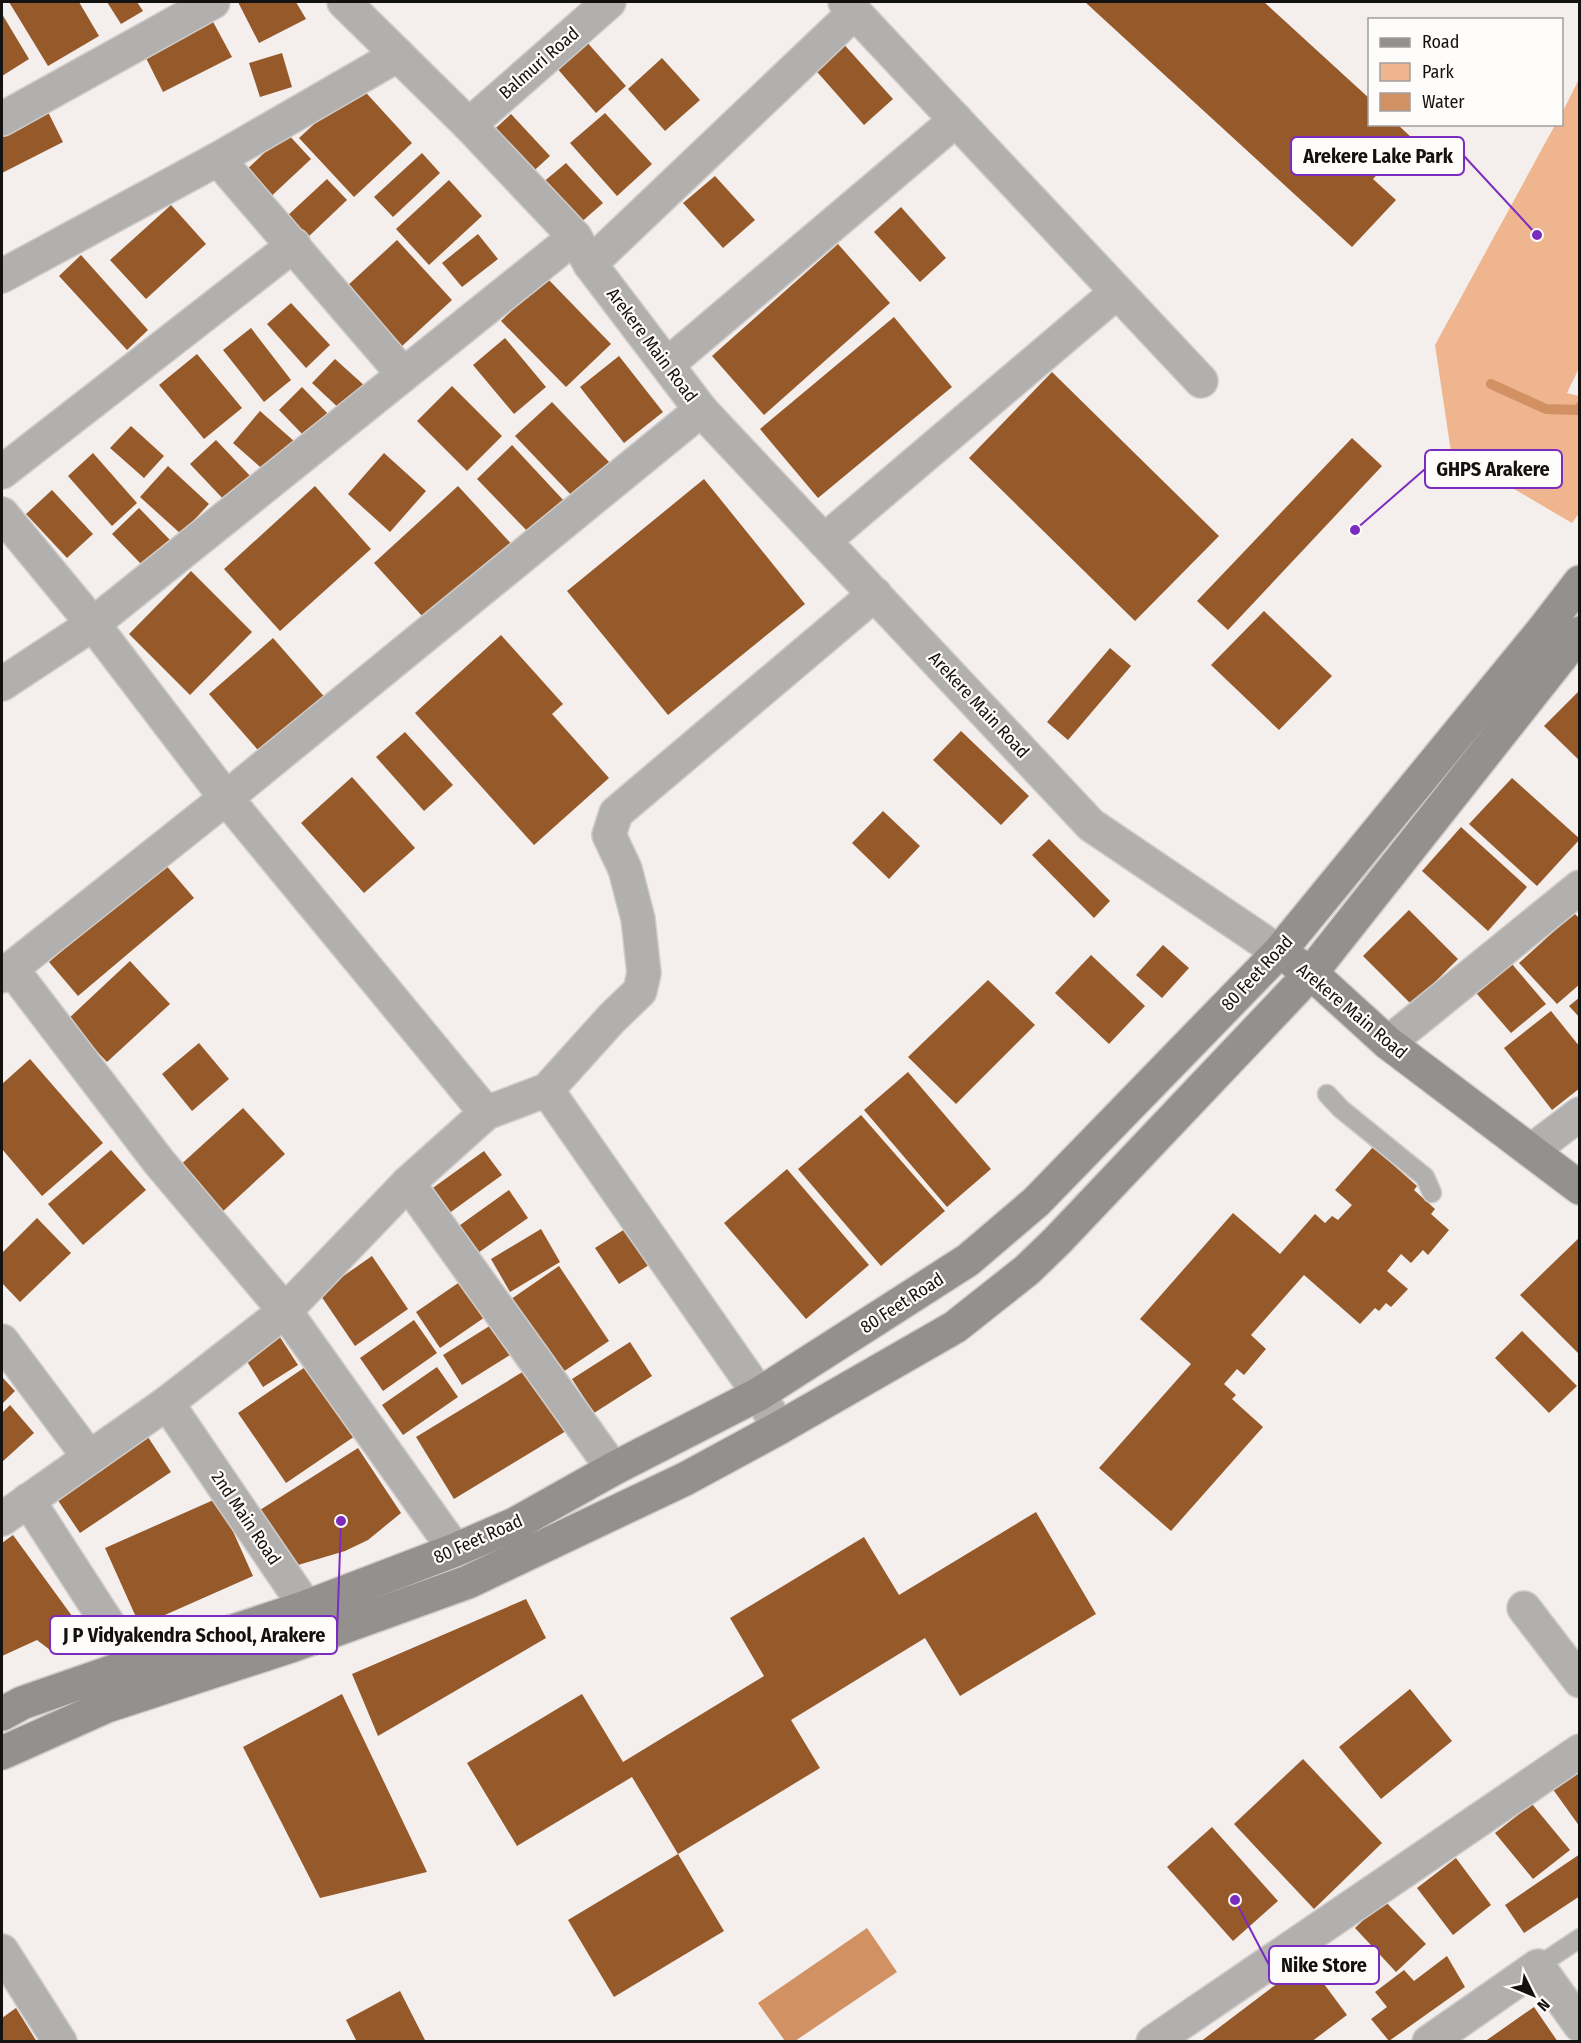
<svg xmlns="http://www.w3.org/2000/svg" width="1581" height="2043" font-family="'Fira Sans Condensed',sans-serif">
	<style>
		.green { fill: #eeb58f }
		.water { fill: #d29162 }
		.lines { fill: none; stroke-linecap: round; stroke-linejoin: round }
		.stream { stroke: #d29162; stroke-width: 10 }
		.building { fill: #96592a }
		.lane-casing { stroke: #d0ccc9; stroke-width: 21 }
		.street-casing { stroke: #d0ccc9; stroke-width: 36 }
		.secondary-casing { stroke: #d0ccc9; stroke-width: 36 }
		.lane { stroke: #b1b0ae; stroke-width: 18 }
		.street { stroke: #b1b0ae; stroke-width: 33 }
		.secondary { stroke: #93908e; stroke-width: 33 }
		.labels { text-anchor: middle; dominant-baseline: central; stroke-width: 4.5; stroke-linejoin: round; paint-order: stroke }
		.street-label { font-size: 18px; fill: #131211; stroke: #fffdfc }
		.leader { fill: none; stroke: #7b2cbf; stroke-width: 2 }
		.callout-dot { fill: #7b2cbf; stroke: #fffdfc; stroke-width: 2 }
		.callout { fill: #fffdfc; stroke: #7b2cbf; stroke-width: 2 }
		.callout-label { font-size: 20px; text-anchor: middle; font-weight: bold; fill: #131211 }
	</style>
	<rect width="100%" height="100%" fill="#f4efec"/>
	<!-- green -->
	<path class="green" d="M1579,79L1580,366L1567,393L1579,396L1580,512L1572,523L1451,452L1435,345L1555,125L1562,124V113Z"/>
	<!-- water -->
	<path class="water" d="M867,1928L897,1972L795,2041H785L758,2003Z"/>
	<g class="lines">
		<!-- stream -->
		<path class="stream" d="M1491,384L1546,409L1578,410L1580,407"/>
	</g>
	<!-- building -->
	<g class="building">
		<path d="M9,2H79L99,36L48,66Z"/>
		<path d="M107,2H137L143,11L121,24Z"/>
		<path d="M238,2H296L306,19L259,43Z"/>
		<path d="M1085,2H1264L1370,99V124H1397L1412,138L1373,179L1396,200L1352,247Z"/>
		<path d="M2,14L29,59L2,76Z"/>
		<path d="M211,18L232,57L163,92L143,52Z"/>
		<path d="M585,40L626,86L596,113L555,66Z"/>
		<path d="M840,40L893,99L864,125L811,65Z"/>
		<path d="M282,53L292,87L260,97L249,63Z"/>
		<path d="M662,58L700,100L665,131L628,89Z"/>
		<path d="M358,84L412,143L354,197L299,138Z"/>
		<path d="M48,112L63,142L2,173V135Z"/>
		<path d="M605,113L652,164L617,196L570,143Z"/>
		<path d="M511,114L550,156L525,179L486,137Z"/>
		<path d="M286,132L311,159L264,203L239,177Z"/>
		<path d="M422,153L440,173L393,217L374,197Z"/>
		<path d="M566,163L603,203L578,225L541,184Z"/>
		<path d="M715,176L755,220L723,248L683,203Z"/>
		<path d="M327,179L347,200L306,239L286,217Z"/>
		<path d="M449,180L482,216L429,265L396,229Z"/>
		<path d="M171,205L206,244L146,299L110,260Z"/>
		<path d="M901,207L946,258L920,282L874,232Z"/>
		<path d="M478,234L498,259L462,287L442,263Z"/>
		<path d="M397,240L452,300L401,347L346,287Z"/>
		<path d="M838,244L890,303L764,415L712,356Z"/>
		<path d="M81,255L148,330L127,350L59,276Z"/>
		<path d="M546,277L611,344L566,387L501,321Z"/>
		<path d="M291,303L330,345L306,368L267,324Z"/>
		<path d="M894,317L952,387L818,498L760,429Z"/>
		<path d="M251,328L291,380L264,402L223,350Z"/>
		<path d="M505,338L546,387L514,414L473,365Z"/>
		<path d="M197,354L242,408L204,439L159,385Z"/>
		<path d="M619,356L663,412L624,443L580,387Z"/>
		<path d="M335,359L366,387L343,412L312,383Z"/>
		<path d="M1052,372L1219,536L1135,621L969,458Z"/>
		<path d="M452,386L502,436L467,471L417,421Z"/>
		<path d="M302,387L330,416L307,439L279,410Z"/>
		<path d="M552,402L610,463L574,498L515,436Z"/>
		<path d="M260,411L295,442L267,473L233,443Z"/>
		<path d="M131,426L164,456L144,478L110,448Z"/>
		<path d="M1352,438L1382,466L1228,630L1197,601Z"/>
		<path d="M216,440L253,479L227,503L190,464Z"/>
		<path d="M512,445L565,502L531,535L477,479Z"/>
		<path d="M93,453L137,503L112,526L68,476Z"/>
		<path d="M384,453L426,491L390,532L348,494Z"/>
		<path d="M168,466L209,504L181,534L140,497Z"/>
		<path d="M704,479L805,604L668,715L567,591Z"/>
		<path d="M315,486L371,549L280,631L224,569Z"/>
		<path d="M458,486L517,550L432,627L374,563Z"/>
		<path d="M52,490L93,534L67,558L26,514Z"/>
		<path d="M139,508L171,541L144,567L112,534Z"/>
		<path d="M191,571L252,632L190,695L129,634Z"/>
		<path d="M1264,611L1332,676L1279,730L1211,665Z"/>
		<path d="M501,635L563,704L552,714L609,778L534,845L415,713Z"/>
		<path d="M273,638L328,701L264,757L209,694Z"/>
		<path d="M1110,648L1131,666L1068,740L1047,722Z"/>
		<path d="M1580,690V761L1544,726Z"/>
		<path d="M961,731L1029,796L1001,825L933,760Z"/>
		<path d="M405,732L453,785L424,811L376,757Z"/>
		<path d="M352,777L415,848L364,893L301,823Z"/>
		<path d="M1512,778L1580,839L1537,886L1469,824Z"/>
		<path d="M883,811L920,846L889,879L852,843Z"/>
		<path d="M1461,827L1527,887L1488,931L1422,871Z"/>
		<path d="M1049,839L1110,901L1094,918L1032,855Z"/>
		<path d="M164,863L194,898L78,996L49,962Z"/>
		<path d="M1409,910L1458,959L1412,1005L1363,956Z"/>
		<path d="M1574,913L1580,919V984L1557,1004L1519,963Z"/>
		<path d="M1163,945L1189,968L1162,998L1136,975Z"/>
		<path d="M1091,955L1145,1006L1109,1044L1055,993Z"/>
		<path d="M1506,957L1546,1004L1511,1033L1471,987Z"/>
		<path d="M130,961L170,1004L107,1062L67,1020Z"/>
		<path d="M988,980L1035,1025L956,1104L908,1057Z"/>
		<path d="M1580,997V1018L1569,1006Z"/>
		<path d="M1551,1011L1580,1047V1088L1552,1110L1504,1048Z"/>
		<path d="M199,1043L229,1079L192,1111L162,1074Z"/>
		<path d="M30,1059L103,1143L42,1196L2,1149V1084Z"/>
		<path d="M908,1072L991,1169L947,1207L864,1110Z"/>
		<path d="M243,1108L285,1154L220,1214L177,1168Z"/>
		<path d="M861,1115L945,1211L881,1266L798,1169Z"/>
		<path d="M1373,1147L1417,1186L1414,1190L1435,1209L1431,1214L1449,1230L1428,1255L1423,1250L1411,1263L1401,1254L1387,1271L1408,1289L1391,1307L1386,1303L1379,1311L1375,1308L1360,1324L1304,1275L1251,1335L1266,1349L1244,1375L1237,1369L1224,1384L1236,1395L1232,1399L1263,1427L1171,1531L1099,1468L1191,1364L1140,1319L1233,1213L1280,1254L1315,1214L1325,1223L1332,1216L1338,1220L1352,1205L1335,1190Z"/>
		<path d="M111,1150L146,1190L83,1245L48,1204Z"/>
		<path d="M484,1151L502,1175L448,1214L430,1190Z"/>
		<path d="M787,1169L869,1265L806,1319L724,1223Z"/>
		<path d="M509,1190L528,1218L475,1255L456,1228Z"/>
		<path d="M37,1218L71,1253L20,1302L2,1283V1253Z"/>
		<path d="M541,1229L560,1262L510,1292L491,1259Z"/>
		<path d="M625,1229L649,1265L619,1284L595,1248Z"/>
		<path d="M1580,1237V1355L1520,1295Z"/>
		<path d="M372,1256L408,1309L355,1346L319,1293Z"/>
		<path d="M559,1266L609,1341L557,1376L507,1302Z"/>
		<path d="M464,1279L488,1315L440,1348L416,1312Z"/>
		<path d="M414,1320L437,1353L383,1391L360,1358Z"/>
		<path d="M496,1322L515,1352L462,1385L443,1355Z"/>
		<path d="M274,1328L298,1365L263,1387L240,1350Z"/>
		<path d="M1522,1331L1577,1386L1549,1413L1495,1358Z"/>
		<path d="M630,1342L652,1376L594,1413L572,1379Z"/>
		<path d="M311,1363L358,1434L286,1483L238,1413Z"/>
		<path d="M534,1365L571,1428L454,1499L416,1437Z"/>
		<path d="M437,1367L458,1397L403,1435L382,1405Z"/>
		<path d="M2,1377L15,1391L2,1404Z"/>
		<path d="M10,1405L34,1433L2,1462V1413Z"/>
		<path d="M144,1431L171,1472L80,1533L53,1493Z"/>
		<path d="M358,1448L401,1513L368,1540L345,1551L288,1568L252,1515Z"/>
		<path d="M218,1498L253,1576L140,1626L105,1548Z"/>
		<path d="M1036,1512L1096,1614L960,1696L925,1638L791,1720L820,1768L678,1854L724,1931L614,1997L568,1920L678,1854L632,1777L517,1846L467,1763L582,1694L623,1762L764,1676L730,1618L864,1537L899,1595Z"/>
		<path d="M13,1535L83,1631L54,1653L37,1640L2,1656V1543Z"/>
		<path d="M526,1599L546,1638L378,1736L352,1674Z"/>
		<path d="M1410,1689L1452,1741L1381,1799L1339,1747Z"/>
		<path d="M342,1694L427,1872L320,1898L243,1747Z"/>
		<path d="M1303,1759L1382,1843L1314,1909L1234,1824Z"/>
		<path d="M1580,1769V1827L1552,1788Z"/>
		<path d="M1532,1804L1570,1850L1533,1879L1495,1833Z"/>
		<path d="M1212,1827L1278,1901L1233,1941L1167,1867Z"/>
		<path d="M1580,1854V1896L1524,1933L1505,1905Z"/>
		<path d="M1456,1858L1491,1905L1453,1935L1417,1888Z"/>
		<path d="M1384,1900L1426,1944L1396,1972L1355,1928Z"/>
		<path d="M1447,1956L1465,1987L1389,2041L1371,2019L1387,2007L1375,1992L1404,1970L1414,1981Z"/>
		<path d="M1307,1961L1347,2015L1311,2042H1200Z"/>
		<path d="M400,1991L426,2042H357L346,2020Z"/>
		<path d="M1534,2007L1558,2042H1484Z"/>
		<path d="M16,2008L37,2042H2V2018Z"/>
	</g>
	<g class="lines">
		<!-- lane casing -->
		<g class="lane-casing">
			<g id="lane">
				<path d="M1327,1094L1341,1109L1425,1177L1432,1193"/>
				<path d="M1538,1966L1580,1938"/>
			</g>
		</g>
		<!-- street casing -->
		<g class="street-casing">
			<g id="street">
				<path d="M344,2L469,125L575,237L590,264L701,410L1091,825L1279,952"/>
				<path d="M845,2L1201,381"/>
				<path d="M2,119L213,2"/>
				<path d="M469,125L609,2"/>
				<path d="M218,159L403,374"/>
				<path d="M590,264L855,12"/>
				<path d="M2,276L218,159L398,55"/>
				<path d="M668,364L956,120"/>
				<path d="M2,472L294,245"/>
				<path d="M2,514L93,624L226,798L486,1113"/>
				<path d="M824,541L1117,292"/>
				<path d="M2,684L93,624L575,237"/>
				<path d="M11,968L159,1162L285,1311L455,1550"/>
				<path d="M2,976L226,798L701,410"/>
				<path d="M1388,1043L1580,887"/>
				<path d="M547,1090L759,1394L779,1428"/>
				<path d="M1531,1151L1580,1114"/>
				<path d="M408,1183L613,1469"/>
				<path d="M2,1341L89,1457"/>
				<path d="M167,1403L306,1607L319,1631"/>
				<path d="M28,1500L134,1664"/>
				<path d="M2,1519L167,1403L285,1311L408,1183L486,1113L547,1090L612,1018L640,991L644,973L638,919L625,869L609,835L616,813L875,594"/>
				<path d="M1524,1608L1580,1681"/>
				<path d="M2,1951L60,2042"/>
				<path d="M1153,2042L1580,1751"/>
				<path d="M1429,2042L1538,1966L1580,2025"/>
			</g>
		</g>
		<!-- secondary casing -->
		<g class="secondary-casing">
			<g id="secondary">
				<path d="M1294,962L1311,973L1388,1043L1580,1188"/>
				<path d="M2,1714L22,1703L134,1664L306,1607L455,1550L515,1524L613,1469L759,1394L968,1260L1036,1202L1279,952L1543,630L1580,582"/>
				<path d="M2,1753L107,1706L291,1646L468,1582L685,1479L779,1428L955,1327L1027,1270L1057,1241L1311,973L1580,633"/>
			</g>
		</g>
		<!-- lane -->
		<use href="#lane" class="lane"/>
		<!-- street -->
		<use href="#street" class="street"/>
		<!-- secondary -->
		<use href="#secondary" class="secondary"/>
	</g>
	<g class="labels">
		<!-- street labels -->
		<g class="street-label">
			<text transform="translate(539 63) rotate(-41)">Balmuri Road</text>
			<text transform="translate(652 345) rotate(53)">Arekere Main Road</text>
			<text transform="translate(979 705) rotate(47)">Arekere Main Road</text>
			<text transform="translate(1257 973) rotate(-47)">80 Feet Road</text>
			<text transform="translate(1352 1011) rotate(40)">Arekere Main Road</text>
			<text transform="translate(902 1303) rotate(-33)">80 Feet Road</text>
			<text transform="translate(246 1518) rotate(56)">2nd Main Road</text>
			<text transform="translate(478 1539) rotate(-24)">80 Feet Road</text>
		</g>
	</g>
	<!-- callouts -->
	<path class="leader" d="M1537 235L1464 156M1355 530L1425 469M341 1521L337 1635M1235 1900L1269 1965"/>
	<g class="callout-dot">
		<circle cx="1537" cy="235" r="6"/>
		<circle cx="1355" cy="530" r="6"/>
		<circle cx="341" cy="1521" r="6"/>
		<circle cx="1235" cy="1900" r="6"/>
	</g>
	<g class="callout">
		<rect x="1291" y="137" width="173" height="38" rx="6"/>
		<rect x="1425" y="450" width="137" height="38" rx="6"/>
		<rect x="50" y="1616" width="287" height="38" rx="6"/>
		<rect x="1269" y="1946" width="110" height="38" rx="6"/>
	</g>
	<g class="callout-label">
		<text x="1378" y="163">Arekere Lake Park</text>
		<text x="1493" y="476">GHPS Arakere</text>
		<text x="194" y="1642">J P Vidyakendra School, Arakere</text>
		<text x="1324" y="1972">Nike Store</text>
	</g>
	<!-- border -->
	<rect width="1581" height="2043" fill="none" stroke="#131211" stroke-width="6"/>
	<!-- legend -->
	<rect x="1368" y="18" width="195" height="108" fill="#fffdfc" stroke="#a19f9e" stroke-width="1.5"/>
	<rect x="1380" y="38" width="30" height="9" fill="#93908e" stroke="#a19f9e" stroke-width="1.5"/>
	<text x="1422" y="48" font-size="18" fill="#131211">Road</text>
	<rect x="1380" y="63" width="30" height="18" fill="#eeb58f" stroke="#a19f9e" stroke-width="1.5"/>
	<text x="1422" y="78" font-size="18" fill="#131211">Park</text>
	<rect x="1380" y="93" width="30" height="18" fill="#d29162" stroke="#a19f9e" stroke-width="1.5"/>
	<text x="1422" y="108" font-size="18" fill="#131211">Water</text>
	<!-- north arrow -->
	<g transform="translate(1533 1995) rotate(133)" stroke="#fffdfc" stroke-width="4.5" paint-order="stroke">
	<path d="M0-4.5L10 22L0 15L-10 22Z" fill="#131211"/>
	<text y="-9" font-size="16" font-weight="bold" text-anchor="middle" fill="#131211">N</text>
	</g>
</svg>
